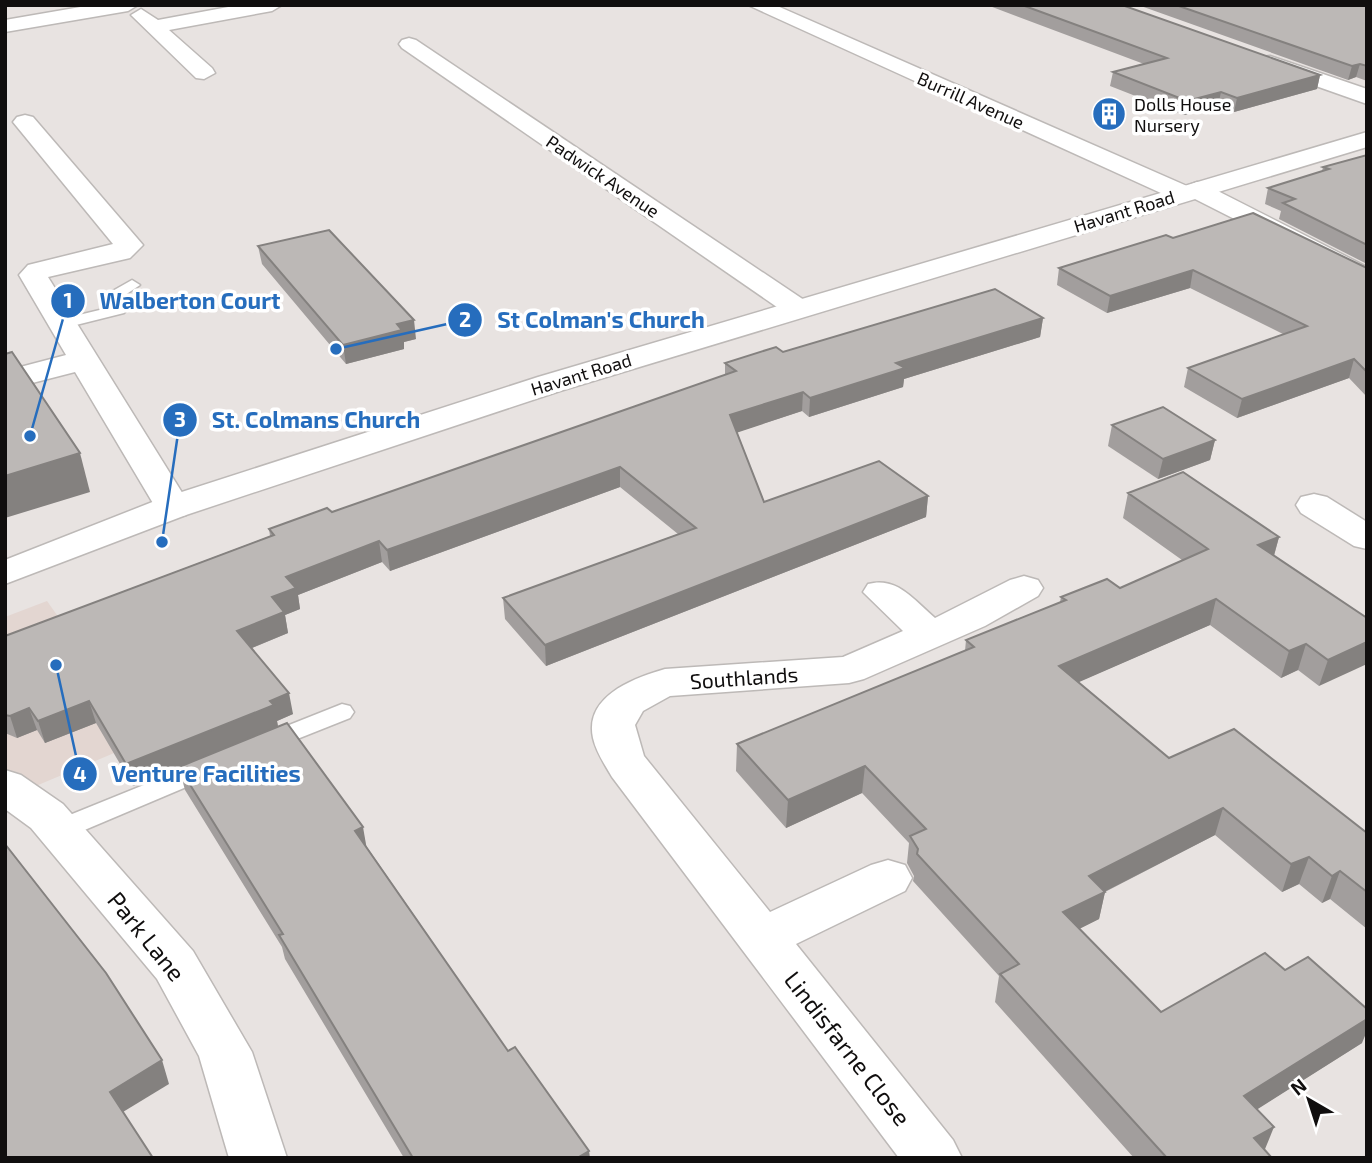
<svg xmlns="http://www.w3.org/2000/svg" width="1372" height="1163" font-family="'Exo 2',sans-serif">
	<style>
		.built { fill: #e3d6d1 }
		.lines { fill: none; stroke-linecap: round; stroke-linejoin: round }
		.service-casing { stroke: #bdb9b7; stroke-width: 3 }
		.minor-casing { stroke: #bdb9b7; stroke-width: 3 }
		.tertiary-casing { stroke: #bdb9b7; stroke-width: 3 }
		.service { fill: #fff; fill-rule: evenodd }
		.minor { fill: #fff; fill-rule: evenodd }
		.tertiary { fill: #fff; fill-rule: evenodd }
		.wall { fill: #a29e9d }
		.shaded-wall { fill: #84817f }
		.building { fill: #bcb8b6; stroke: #84817f; stroke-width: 2 }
		.labels { text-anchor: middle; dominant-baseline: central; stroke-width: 7; stroke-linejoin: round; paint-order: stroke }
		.far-street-label { font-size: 18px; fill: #100e0e; stroke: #fff }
		.far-poi-label { font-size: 18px; fill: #100e0e; stroke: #fff; text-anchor: start }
		.street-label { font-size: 21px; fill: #100e0e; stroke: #fff }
		.near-street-label { font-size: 24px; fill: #100e0e; stroke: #fff }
		.leader { fill: none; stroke: #266dbd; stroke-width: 2.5 }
		.callout-dot { fill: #266dbd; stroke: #fff; stroke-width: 2.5 }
		.mark-label { font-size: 21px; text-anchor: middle; font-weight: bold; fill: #fff }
		.callout-label { font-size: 23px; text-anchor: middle; font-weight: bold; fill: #266dbd; stroke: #fff; stroke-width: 7; stroke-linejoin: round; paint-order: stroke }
	</style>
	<rect width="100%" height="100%" fill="#e8e3e1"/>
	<!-- built -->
	<path class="built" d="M47,601L145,740L5,799V617Z"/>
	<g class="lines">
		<!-- service casing -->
		<g class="service-casing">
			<g id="service">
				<path d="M132,280L140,285L125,295L129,307L124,313L64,328L56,323L58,320L112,307L109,293Z"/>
				<path d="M342,704L350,706L354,712L350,718L267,751L259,749L255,743L259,737Z"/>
				<path d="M208,759L217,762L220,768L217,774L68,837L59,839L50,837L46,830L50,823Z"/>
			</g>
		</g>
		<!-- minor casing -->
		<g class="minor-casing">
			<g id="minor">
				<path d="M92,5H138L128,11L5,32V20Z"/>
				<path d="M239,5H282L272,11L169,30L212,68L215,73L204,79L196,78L131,15L141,9L158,20Z"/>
				<path d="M748,5H775L1187,186L1197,182L1206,185L1367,267V286L1193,198L1183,202L1174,199Z"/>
				<path d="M409,38L416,40L807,302L812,308L807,314L797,317L787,314L402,48L399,44L402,40Z"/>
				<path d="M1270,56L1367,89V104L1262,67L1259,62L1262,57Z"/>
				<path d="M25,115L33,117L143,245L130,258L48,277L191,507L186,515L173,518L160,515L75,372L5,390V371L66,355L19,275L28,265L113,244L13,122L17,117Z"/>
				<path d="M1314,494L1327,497L1367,522V549L1354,546L1301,513L1296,505L1301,497Z"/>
				<path d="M1024,576L1038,580L1043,588L1038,596L985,626L864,679L849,683L670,696L643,711L635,725L644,756L770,912L871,865L888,860L905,865L912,878L905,891L796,944L953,1140L962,1158H899L612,777C605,765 596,752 593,738C584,696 634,678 665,669L843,657L903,631L863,592L868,584C897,576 914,600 935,618L1010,580Z"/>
				<path d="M5,770L21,775L63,804L193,951L252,1052L287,1158H229L199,1056L157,979L31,828L5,809Z"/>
			</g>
		</g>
		<!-- tertiary casing -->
		<g class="tertiary-casing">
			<path id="tertiary" d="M1367,132V147L560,391L186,515L5,584V560L160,499L538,377Z"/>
		</g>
		<!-- service -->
		<use href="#service" class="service"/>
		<!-- minor -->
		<use href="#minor" class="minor"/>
		<!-- tertiary -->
		<use href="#tertiary" class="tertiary"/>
	</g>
	<!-- wall -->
	<g class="wall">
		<path d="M987,5H1122L1320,75L1317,89L1234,112L1218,106L1184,115L1110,86L1113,72L1144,64Z"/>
		<path d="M1138,5H1367V81L1356,77L1348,80Z"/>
		<path d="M1367,155V264L1279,219L1281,211L1265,204L1268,188L1322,171L1323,167Z"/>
		<path d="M1173,238L1367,268V397L1349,378L1237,418L1184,387L1188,368L1283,334L1190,288L1107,313L1057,285L1059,268Z"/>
		<path d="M258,246L416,339L404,342V349L346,364L262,264Z"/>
		<path d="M1043,318L1040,337L904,379L903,387L809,417L802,411L737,432L764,502L928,496L926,517L546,666L505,619L503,598L678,534L620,487L390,571L382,562L298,595L300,609L285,615L288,633L252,648L293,714L277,721L278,726L367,847L508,1051L590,1158H404L285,959L282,947L185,790L179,768L133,786L96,723L45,743L37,730L17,738L5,733V636L270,536L269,529L332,512L725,375V363L783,352Z"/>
		<path d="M1112,425L1215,440L1210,460L1158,479L1108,446Z"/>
		<path d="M1128,493L1279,537L1274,556L1367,618L1319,686L1298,670L1281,678L1210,625L1078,682L1169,758L1367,833V929L1330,899L1322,903L1299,884L1282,892L1215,835L1105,892L1099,919L1079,929L1161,1012L1362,1043L1257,1109L1265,1150L1272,1158H1134L995,1002L999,976L913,881L914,876L907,863L909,843L862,793L786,828L736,771L737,744L965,651L966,640L1060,602L1061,597L1120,588L1182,560L1123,518Z"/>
	</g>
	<!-- shaded-wall -->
	<g class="shaded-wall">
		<path d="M1360,64L1356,77L1348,80L1352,66Z"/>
		<path d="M1320,75L1317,89L1234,112L1237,98Z"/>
		<path d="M1221,92L1218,106L1184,115L1187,101Z"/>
		<path d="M1193,270L1190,288L1107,313L1110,296Z"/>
		<path d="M1043,318L1040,337L904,379L903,387L809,417L810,398L896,363Z"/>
		<path d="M414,320L416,339L404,342V349L346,364L343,345L397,324Z"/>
		<path d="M1354,359L1349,378L1237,418L1242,399Z"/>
		<path d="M803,392L802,411L730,435V415Z"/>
		<path d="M1215,440L1210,460L1158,479L1163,459Z"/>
		<path d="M80,453L90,492L5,518V476Z"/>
		<path d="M620,467V487L390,571L387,550Z"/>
		<path d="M928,496L926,517L546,666L545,645Z"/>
		<path d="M1279,537L1272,562L1258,545Z"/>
		<path d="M379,541L382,562L298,595L300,609L285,615L288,633L242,652L237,631L272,597L286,577Z"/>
		<path d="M1216,599L1210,625L1054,693L1059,666Z"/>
		<path d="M1367,642V664L1319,686L1328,660Z"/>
		<path d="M1306,644L1298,670L1281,678L1289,651Z"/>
		<path d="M289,693L293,714L277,721L278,727L133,786L126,764Z"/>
		<path d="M89,701L96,723L45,743L38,721Z"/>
		<path d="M29,708L37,730L17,738L10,716Z"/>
		<path d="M865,766L862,793L786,828L788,800Z"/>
		<path d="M1223,808L1215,835L1098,895L1105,892L1099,919L1057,940L1063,912L1089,876Z"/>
		<path d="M363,827L367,850L355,831Z"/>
		<path d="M1309,857L1299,884L1282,892L1291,864Z"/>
		<path d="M1340,871L1330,899L1322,903L1332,876Z"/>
		<path d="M1367,1019V1031L1362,1043L1234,1124L1244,1096Z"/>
		<path d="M162,1060L169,1084L118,1115L110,1092Z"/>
		<path d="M1274,1127L1263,1154L1254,1138Z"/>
		<path d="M589,1151L590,1158H577Z"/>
	</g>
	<!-- building -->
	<g class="building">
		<path d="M1022,5H1122L1320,75L1237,98L1221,92L1187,101L1113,72L1167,58Z"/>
		<path d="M1176,5H1367V66L1360,64L1352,66Z"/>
		<path d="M1367,155V245L1283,203L1295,199L1268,188L1329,169L1323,167Z"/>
		<path d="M1253,213L1367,268V372L1354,359L1242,399L1188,368L1307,326L1193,270L1110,296L1059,268L1166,235L1173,238Z"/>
		<path d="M329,230L414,320L397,324L402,330L343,345L258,246Z"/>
		<path d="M995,289L1043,318L896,363L905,368L810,398L803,392L730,415L764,502L879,461L928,496L545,645L503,598L696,528L620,467L387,550L379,541L286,577L296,588L272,597L284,612L237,631L289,693L270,701L274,705L126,764L89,701L38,721L29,708L10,716L5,715V636L274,535L269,529L327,508L332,512L736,371L725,363L776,347L783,352Z"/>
		<path d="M12,352L80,453L5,476V354Z"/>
		<path d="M1163,407L1215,440L1163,459L1112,425Z"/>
		<path d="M1183,472L1279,537L1258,545L1367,618V642L1328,660L1306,644L1289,651L1216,599L1059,666L1169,758L1234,729L1367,833V892L1340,871L1332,876L1309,857L1291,864L1223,808L1089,876L1105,892L1063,912L1161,1012L1265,953L1285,970L1308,957L1367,1009V1019L1244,1096L1274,1127L1254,1138L1272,1158H1167L1000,974L1019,964L917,854L918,849L910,836L926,829L865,766L788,800L737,744L974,647L966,640L1066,600L1061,597L1107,579L1120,588L1208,549L1128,493Z"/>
		<path d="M287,723L363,827L355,831L508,1051L515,1047L589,1151L577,1158H413L279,935L283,934L179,767Z"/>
		<path d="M5,844L106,973L162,1060L110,1092L153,1158H5Z"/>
	</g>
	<!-- icons -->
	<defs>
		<g id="building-disc" transform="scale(1.75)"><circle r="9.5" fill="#266dbd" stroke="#fff"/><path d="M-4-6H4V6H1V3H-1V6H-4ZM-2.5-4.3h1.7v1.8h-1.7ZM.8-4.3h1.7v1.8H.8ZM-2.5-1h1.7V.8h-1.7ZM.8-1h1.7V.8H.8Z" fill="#fff"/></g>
	</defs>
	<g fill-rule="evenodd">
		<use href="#building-disc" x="1109" y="114"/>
	</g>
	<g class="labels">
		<!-- far-street labels -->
		<g class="far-street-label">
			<text transform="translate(971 100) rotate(24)">Burrill Avenue</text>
			<text transform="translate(603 176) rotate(34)">Padwick Avenue</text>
			<text transform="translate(1124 211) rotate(-17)">Havant Road</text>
			<text transform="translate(581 374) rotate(-17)">Havant Road</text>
		</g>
		<!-- far-poi labels -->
		<g class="far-poi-label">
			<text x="1134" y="104">Dolls House<tspan x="1134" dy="21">Nursery</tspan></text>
		</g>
		<!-- street labels -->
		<g class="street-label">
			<text transform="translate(744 677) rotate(-4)">Southlands</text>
		</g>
		<!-- near-street labels -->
		<g class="near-street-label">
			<text transform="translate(147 936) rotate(51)">Park Lane</text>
			<text transform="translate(848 1048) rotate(52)">Lindisfarne Close</text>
		</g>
	</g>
	<!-- callouts -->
	<path class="leader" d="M30 436L68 301M336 349L465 320M162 542L180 420M56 665L80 774"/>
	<g class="callout-dot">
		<circle cx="30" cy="436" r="7"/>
		<circle cx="336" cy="349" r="7"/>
		<circle cx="162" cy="542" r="7"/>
		<circle cx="56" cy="665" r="7"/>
		<circle cx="68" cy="301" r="18"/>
		<circle cx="465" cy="320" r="18"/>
		<circle cx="180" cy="420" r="18"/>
		<circle cx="80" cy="774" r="18"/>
	</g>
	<g class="mark-label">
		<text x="68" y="308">1</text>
		<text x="465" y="327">2</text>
		<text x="180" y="427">3</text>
		<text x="80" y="782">4</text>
	</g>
	<g class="callout-label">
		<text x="190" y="309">Walberton Court</text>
		<text x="601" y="328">St Colman's Church</text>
		<text x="316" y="428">St. Colmans Church</text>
		<text x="206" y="782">Venture Facilities</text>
	</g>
	<!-- border -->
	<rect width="1372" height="1163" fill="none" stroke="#100e0e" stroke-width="14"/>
	<!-- north arrow -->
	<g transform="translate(1309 1100) rotate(321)" stroke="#ffffff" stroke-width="5" paint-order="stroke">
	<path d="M0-5L12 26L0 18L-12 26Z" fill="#100e0e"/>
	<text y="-10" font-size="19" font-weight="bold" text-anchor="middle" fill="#100e0e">N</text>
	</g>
</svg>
